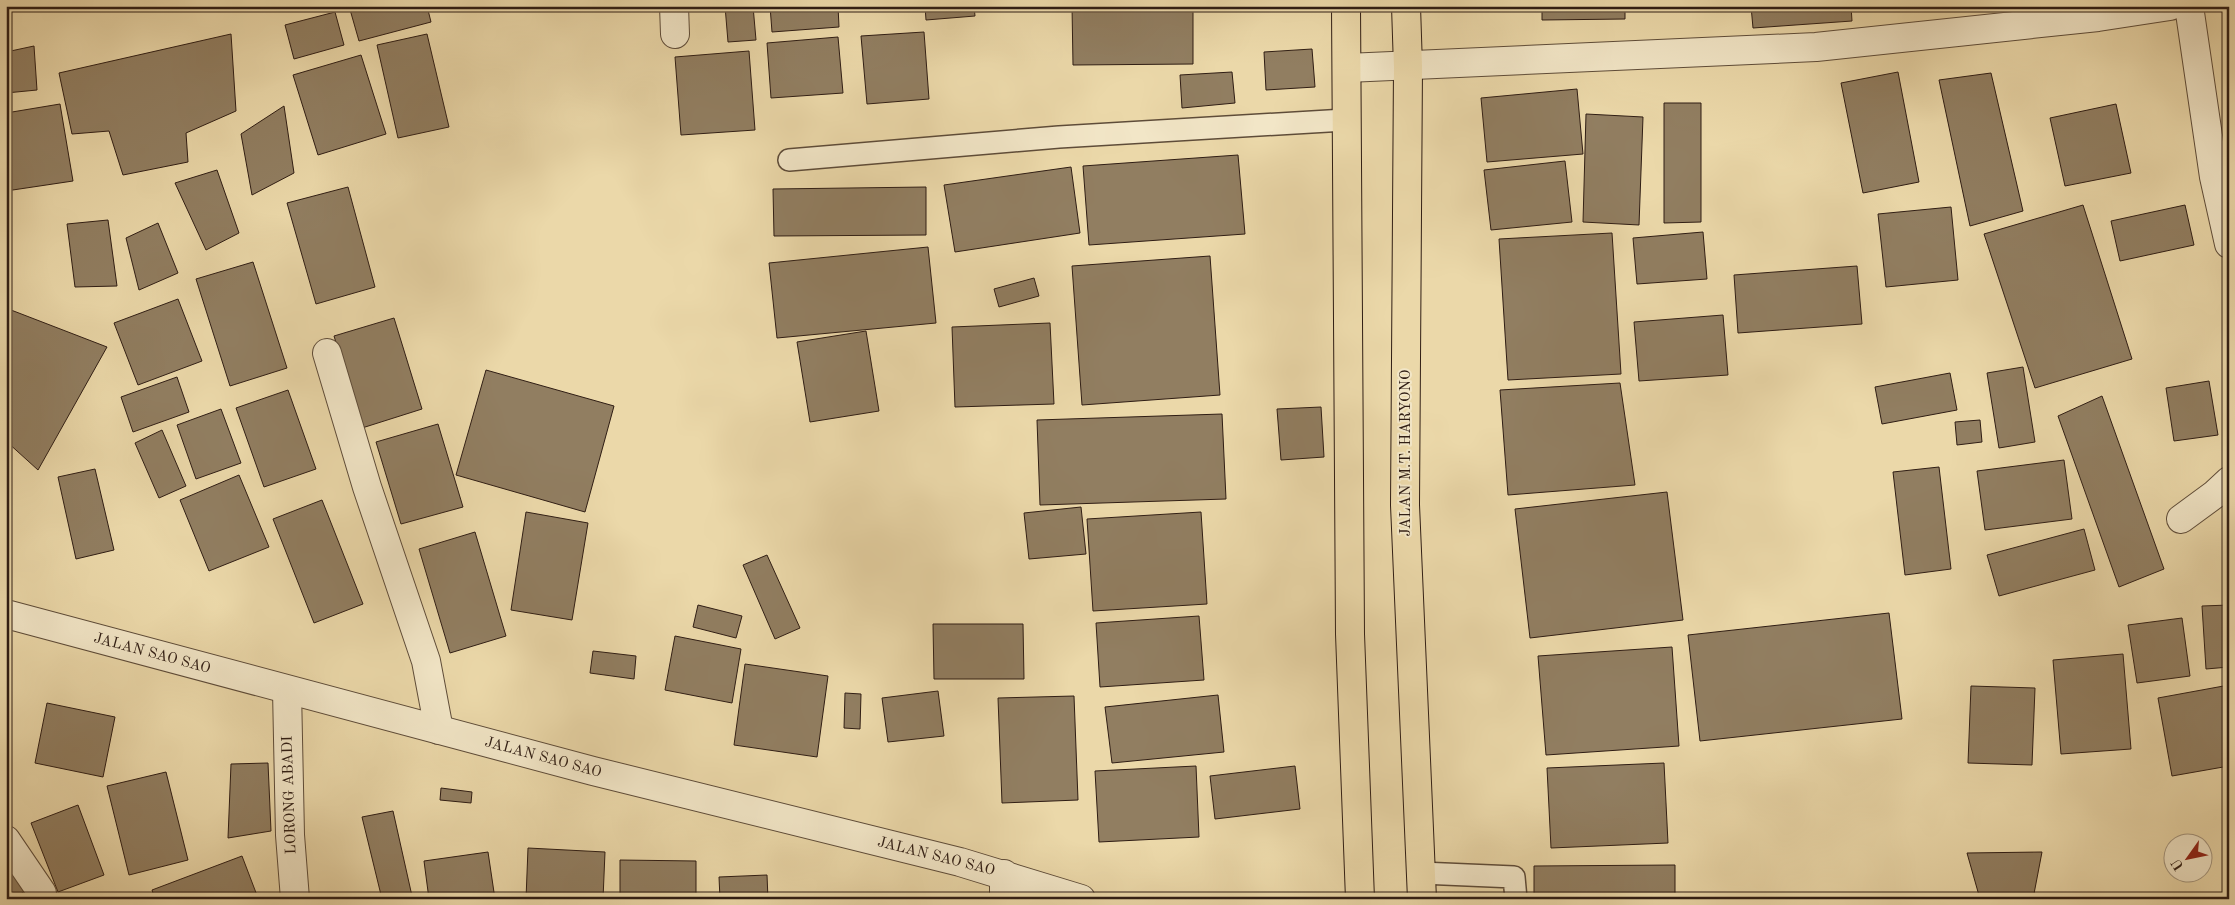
<svg xmlns="http://www.w3.org/2000/svg" width="2235" height="905" font-family="'Old Standard TT',serif">
	<style>
		.building { fill: #917e61; stroke: #2f1d14 }
		.lines { fill: none; stroke-linecap: round; stroke-linejoin: round }
		.service-casing { stroke: #5e4c39; stroke-width: 24 }
		.minor-casing { stroke: #5e4c39; stroke-width: 30 }
		.tertiary-casing { stroke: #5e4c39; stroke-width: 30 }
		.trunk-casing { stroke: #2f1d14; stroke-width: 30 }
		.service { stroke: #f2e6c7; stroke-width: 21 }
		.minor { stroke: #f2e6c7; stroke-width: 28 }
		.tertiary { stroke: #f2e6c7; stroke-width: 28 }
		.trunk { stroke: #ebd8a9; stroke-width: 28 }
		.labels { text-anchor: middle; dominant-baseline: central; stroke-width: 4; stroke-linejoin: round; paint-order: stroke }
		.street-label { font-size: 15px; fill: #2f1d14; stroke: #f2e6c7 }
	</style>
	<rect width="100%" height="100%" fill="#ebd8a9"/>
	<filter id="stains"><feTurbulence type="fractalNoise" baseFrequency=".004" numOctaves="4"/><feColorMatrix values="0 0 0 0 .2 0 0 0 0 .09 0 0 0 0 .02 0 0 0 .5 -.17"/></filter>
	<radialGradient id="worn" r=".72"><stop offset=".6" stop-color="#630" stop-opacity="0"/><stop offset="1" stop-color="#630" stop-opacity=".3"/></radialGradient>
	<!-- building -->
	<g class="building">
		<path d="M278,6H304L280,11Z"/>
		<path d="M349,6H427L431,22L359,41Z"/>
		<path d="M725,6H753L756,40L728,42Z"/>
		<path d="M770,6H838L839,27L772,32Z"/>
		<path d="M925,6H974L975,16L926,20Z"/>
		<path d="M1072,6H1193V64L1073,65Z"/>
		<path d="M1542,6H1625V19L1542,20Z"/>
		<path d="M1751,6H1851L1852,21L1753,28Z"/>
		<path d="M335,12L344,45L294,59L285,25Z"/>
		<path d="M924,32L929,99L867,104L861,36Z"/>
		<path d="M231,34L236,111L186,133L188,162L123,175L109,131L72,134L59,73Z"/>
		<path d="M427,34L449,127L398,138L377,45Z"/>
		<path d="M838,37L843,93L771,98L767,43Z"/>
		<path d="M34,46L37,90L6,93V52Z"/>
		<path d="M1312,49L1315,87L1266,90L1264,52Z"/>
		<path d="M749,51L755,130L681,135L675,57Z"/>
		<path d="M361,55L386,134L318,155L293,75Z"/>
		<path d="M1232,72L1235,103L1182,108L1180,75Z"/>
		<path d="M1898,72L1919,182L1863,193L1841,83Z"/>
		<path d="M1991,73L2023,211L1970,226L1939,80Z"/>
		<path d="M1577,89L1583,154L1487,162L1481,98Z"/>
		<path d="M1664,103H1701V222L1664,223Z"/>
		<path d="M60,104L73,181L6,191V113Z"/>
		<path d="M2116,104L2131,173L2065,186L2050,118Z"/>
		<path d="M284,106L294,173L252,195L241,134Z"/>
		<path d="M1586,114L1643,117L1639,225L1583,222Z"/>
		<path d="M1238,155L1245,234L1089,245L1083,166Z"/>
		<path d="M1565,161L1572,222L1491,230L1484,170Z"/>
		<path d="M1071,167L1080,233L955,252L944,185Z"/>
		<path d="M217,170L239,233L206,250L175,183Z"/>
		<path d="M348,187L375,287L316,304L287,203Z"/>
		<path d="M926,187V235L774,236L773,189Z"/>
		<path d="M2083,205L2132,359L2035,388L1984,234Z"/>
		<path d="M2185,205L2194,245L2120,261L2111,221Z"/>
		<path d="M1951,207L1958,280L1886,287L1878,214Z"/>
		<path d="M108,220L117,286L75,287L67,224Z"/>
		<path d="M158,223L178,273L139,290L126,238Z"/>
		<path d="M1703,232L1707,279L1637,284L1633,238Z"/>
		<path d="M1612,233L1621,374L1508,380L1499,239Z"/>
		<path d="M928,247L936,323L777,338L769,263Z"/>
		<path d="M1210,256L1220,395L1082,405L1072,266Z"/>
		<path d="M253,262L287,368L230,386L196,279Z"/>
		<path d="M1857,266L1862,324L1738,333L1734,275Z"/>
		<path d="M1034,278L1039,296L999,307L994,289Z"/>
		<path d="M178,299L202,361L138,385L114,323Z"/>
		<path d="M11,310L107,347L38,470L6,441V323Z"/>
		<path d="M1723,315L1728,375L1639,381L1634,322Z"/>
		<path d="M394,318L422,409L362,428L334,336Z"/>
		<path d="M1050,323L1054,404L955,407L952,327Z"/>
		<path d="M866,331L879,411L810,422L797,342Z"/>
		<path d="M2023,367L2035,442L1999,448L1987,373Z"/>
		<path d="M486,370L614,406L585,512L456,475Z"/>
		<path d="M1950,373L1957,410L1882,424L1875,387Z"/>
		<path d="M177,377L189,412L133,432L121,397Z"/>
		<path d="M2209,381L2218,435L2174,441L2166,388Z"/>
		<path d="M1620,383L1635,485L1508,495L1500,390Z"/>
		<path d="M288,390L316,469L264,487L236,408Z"/>
		<path d="M2102,396L2164,569L2119,587L2058,416Z"/>
		<path d="M1321,407L1324,457L1281,460L1277,409Z"/>
		<path d="M221,409L241,463L196,479L177,425Z"/>
		<path d="M1222,414L1226,499L1040,505L1037,420Z"/>
		<path d="M1980,420L1982,442L1957,445L1955,422Z"/>
		<path d="M438,424L463,507L401,524L376,442Z"/>
		<path d="M162,430L186,486L159,498L135,443Z"/>
		<path d="M2064,460L2072,519L1985,530L1977,471Z"/>
		<path d="M1939,467L1951,569L1905,575L1893,472Z"/>
		<path d="M95,469L114,550L76,559L58,477Z"/>
		<path d="M239,475L269,547L209,571L180,500Z"/>
		<path d="M1667,492L1683,620L1530,638L1515,509Z"/>
		<path d="M322,500L363,604L314,623L273,519Z"/>
		<path d="M1081,507L1086,554L1029,559L1024,513Z"/>
		<path d="M526,512L588,523L572,620L511,610Z"/>
		<path d="M1201,512L1207,604L1093,611L1087,519Z"/>
		<path d="M2084,529L2095,570L1999,596L1987,555Z"/>
		<path d="M475,532L506,636L450,653L419,549Z"/>
		<path d="M767,555L800,628L775,639L743,565Z"/>
		<path d="M698,605L742,616L736,638L693,627Z"/>
		<path d="M2229,605V667L2206,669L2202,606Z"/>
		<path d="M1889,613L1902,719L1700,741L1688,635Z"/>
		<path d="M1199,616L1204,680L1100,687L1096,623Z"/>
		<path d="M2182,618L2190,676L2137,683L2128,625Z"/>
		<path d="M933,624H1023L1024,679H934Z"/>
		<path d="M675,636L741,649L732,703L665,690Z"/>
		<path d="M1672,647L1679,746L1546,755L1538,656Z"/>
		<path d="M593,651L636,656L634,679L590,673Z"/>
		<path d="M2123,654L2131,749L2061,754L2053,660Z"/>
		<path d="M745,664L828,676L817,757L734,745Z"/>
		<path d="M6,677H9L7,740H6Z"/>
		<path d="M2229,685V766L2172,776L2158,698Z"/>
		<path d="M1971,686L2035,688L2032,765L1968,763Z"/>
		<path d="M938,691L944,736L888,742L882,698Z"/>
		<path d="M845,693L861,694L860,729L844,728Z"/>
		<path d="M1218,695L1224,752L1112,763L1105,707Z"/>
		<path d="M1074,696L1078,800L1002,803L998,698Z"/>
		<path d="M47,703L115,717L103,777L35,763Z"/>
		<path d="M268,763L271,831L228,838L231,764Z"/>
		<path d="M1664,763L1668,843L1551,848L1547,768Z"/>
		<path d="M1196,766L1199,837L1099,842L1095,771Z"/>
		<path d="M1295,766L1300,809L1215,819L1210,776Z"/>
		<path d="M166,772L188,860L129,875L107,786Z"/>
		<path d="M441,788L472,792L471,803L440,800Z"/>
		<path d="M78,805L104,875L58,892L31,823Z"/>
		<path d="M393,811L412,896L400,899H382L362,817Z"/>
		<path d="M528,848L605,852L603,899H526Z"/>
		<path d="M488,852L495,899H429L424,861Z"/>
		<path d="M2042,852L2033,899H1980L1967,853Z"/>
		<path d="M6,856L28,889L13,899H6Z"/>
		<path d="M242,856L258,898L155,899L152,890Z"/>
		<path d="M620,860L696,861V899H620Z"/>
		<path d="M1675,865V899H1534V866Z"/>
		<path d="M767,875L768,899H720L719,877Z"/>
		<path d="M885,894L943,898V899H884Z"/>
	</g>
	<g class="lines">
		<!-- service casing -->
		<g class="service-casing">
			<g id="service">
				<path d="M789,160L1059,137L1345,120"/>
				<path d="M1421,873L1514,877L1516,899"/>
			</g>
		</g>
		<!-- minor casing -->
		<g class="minor-casing">
			<g id="minor">
				<path d="M674,6L675,34"/>
				<path d="M2189,6L2214,177L2229,244"/>
				<path d="M1347,68L1816,47L2098,17L2170,6"/>
				<path d="M327,353L367,487L426,661L439,730"/>
				<path d="M2181,519L2215,494L2229,481"/>
				<path d="M287,690L290,835L295,899"/>
				<path d="M6,840L42,893V899"/>
				<path d="M1004,874V899"/>
			</g>
		</g>
		<!-- tertiary casing -->
		<g class="tertiary-casing">
			<path id="tertiary" d="M6,614L593,771L960,862L1081,899"/>
		</g>
		<!-- trunk casing -->
		<g class="trunk-casing">
			<g id="trunk">
				<path d="M1346,6L1350,634L1360,899"/>
				<path d="M1406,6L1408,67L1405,505L1422,899"/>
			</g>
		</g>
		<!-- service -->
		<use href="#service" class="service"/>
		<!-- minor -->
		<use href="#minor" class="minor"/>
		<!-- tertiary -->
		<use href="#tertiary" class="tertiary"/>
		<!-- trunk -->
		<use href="#trunk" class="trunk"/>
	</g>
	<g class="labels">
		<!-- street labels -->
		<g class="street-label">
			<text transform="translate(1406 453) rotate(-90)">JALAN M.T. HARYONO</text>
			<text transform="translate(152 654) rotate(15)">JALAN SAO SAO</text>
			<text transform="translate(543 758) rotate(15)">JALAN SAO SAO</text>
			<text transform="translate(290 795) rotate(-92)">LORONG ABADI</text>
			<text transform="translate(936 857) rotate(14)">JALAN SAO SAO</text>
		</g>
	</g>
	<!-- margin -->
	<rect width="2235" height="905" fill="none" stroke="#ebd8a9" stroke-width="25"/>
	<rect x="8" y="8" width="2220" height="890" fill="none" stroke="#2f1d14" stroke-width="2.5"/>
	<rect x="12" y="12" width="2210" height="880" fill="none" stroke="#2f1d14"/>
	<!-- north arrow -->
	<g transform="translate(2188 858) rotate(237)"><circle r="24" fill="#f2e6c7" stroke="#a4967f"/>
	<path d="M0-4L9 19L0 12L-9 19Z" fill="#8f2418"/>
	<text y="-8" font-size="14" font-weight="bold" text-anchor="middle" fill="#2f1d14">U</text>
	</g>
	<rect width="100%" height="100%" filter="url(#stains)"/>
	<rect width="100%" height="100%" fill="url(#worn)"/>
</svg>
